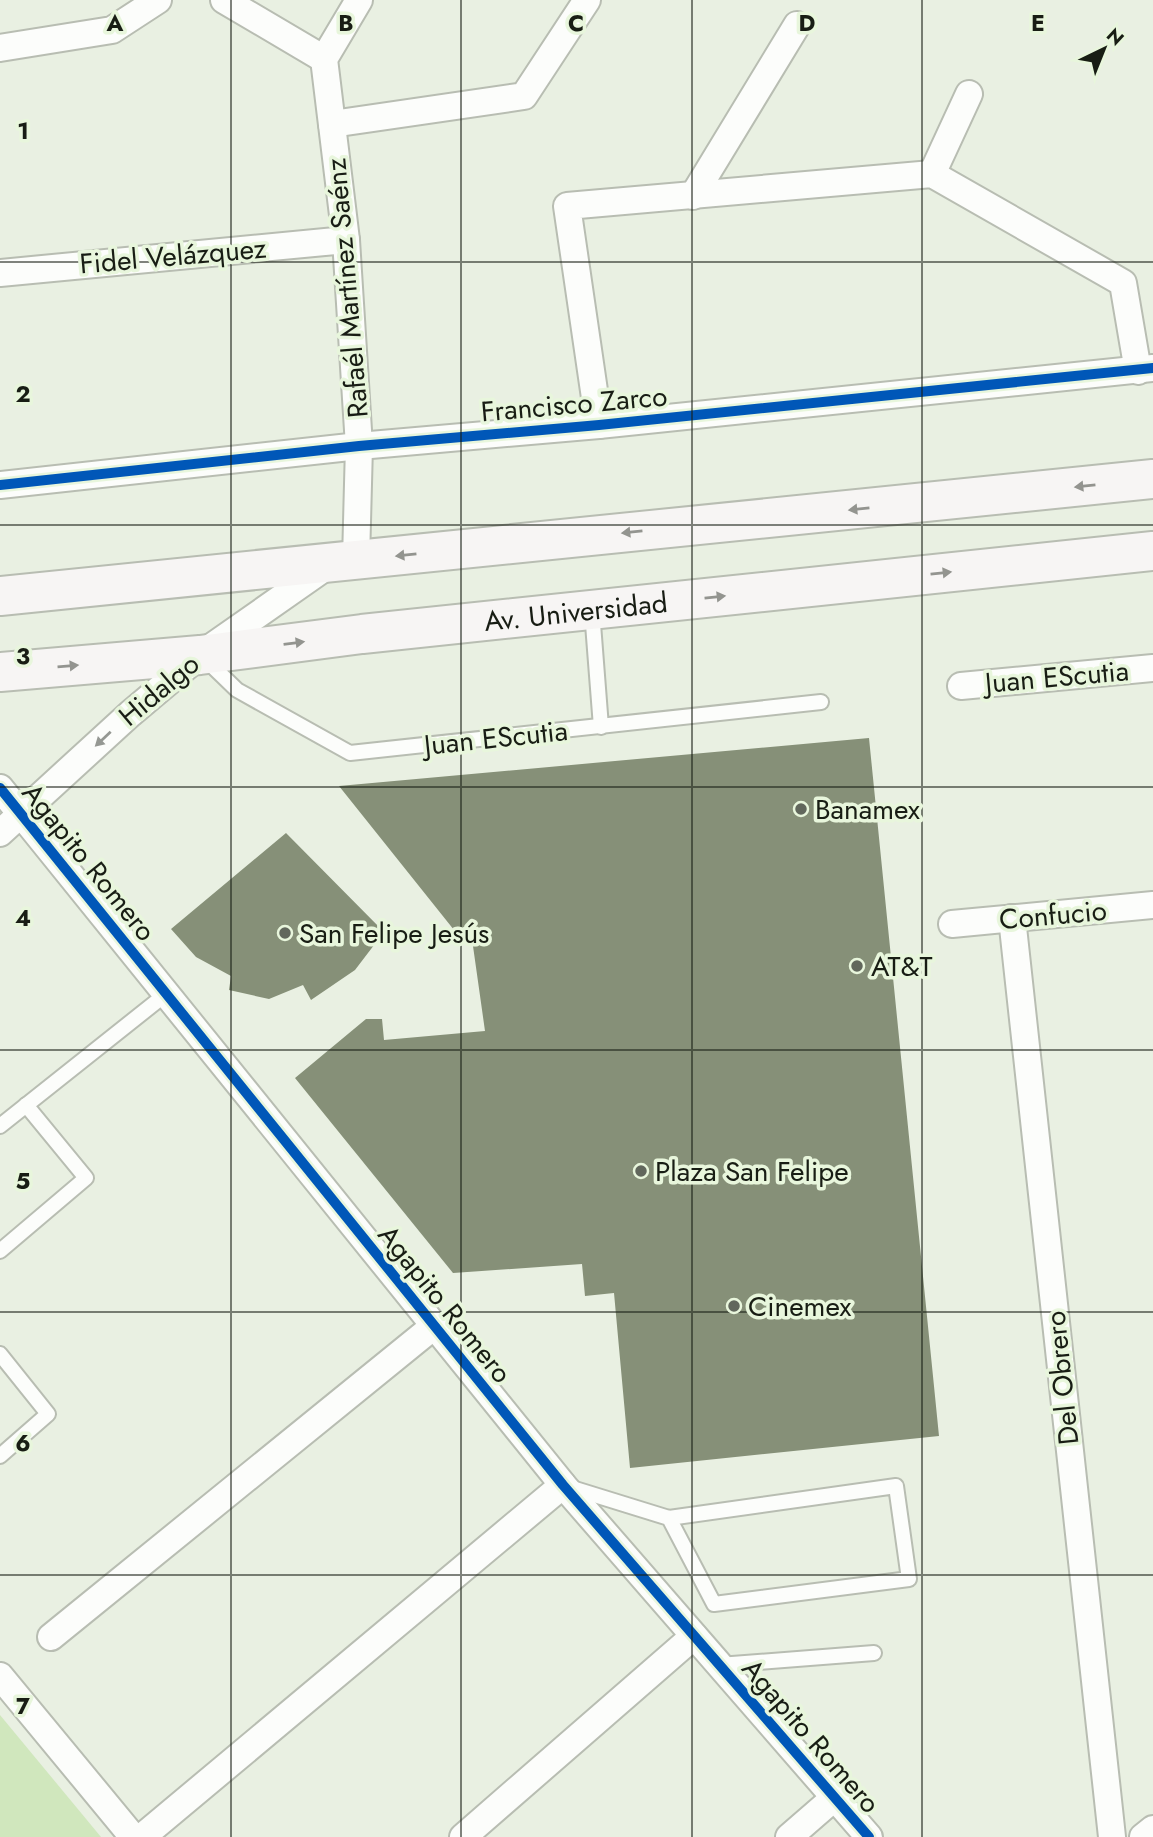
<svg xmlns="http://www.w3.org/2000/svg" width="1153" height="1837" font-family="Jost,sans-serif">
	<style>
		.green { fill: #d0e7bd }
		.building { fill: #869078 }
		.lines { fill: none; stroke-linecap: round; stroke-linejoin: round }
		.lane-casing { stroke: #b8bdb2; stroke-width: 18 }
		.street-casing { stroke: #b8bdb2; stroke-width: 30 }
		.secondary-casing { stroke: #b8bdb2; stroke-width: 42 }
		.lane { stroke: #fcfdfb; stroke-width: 14 }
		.street { stroke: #fcfdfb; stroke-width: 26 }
		.secondary { stroke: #f7f5f4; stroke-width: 38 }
		.cycleway-casing { stroke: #e8f6dc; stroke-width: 15 }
		.cycleway { stroke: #0057b8; stroke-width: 10 }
		.oneway { fill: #93948f }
		.oneway2 { fill: #959893 }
		.grid { fill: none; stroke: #181d14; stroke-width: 2; stroke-opacity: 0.55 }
		.poi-dot { fill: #61675c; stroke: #e8f6dc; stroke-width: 2.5 }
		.labels { text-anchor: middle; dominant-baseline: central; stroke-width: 7; stroke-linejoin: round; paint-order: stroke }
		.street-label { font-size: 28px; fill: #181d14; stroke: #e8f6dc }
		.poi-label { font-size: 28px; fill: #181d14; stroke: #e8f6dc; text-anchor: start }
		.grid-label { font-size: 23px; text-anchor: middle; font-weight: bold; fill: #181d14; stroke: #e8f6dc; stroke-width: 7; stroke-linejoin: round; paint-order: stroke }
	</style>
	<rect width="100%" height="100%" fill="#e9f0e2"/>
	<!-- green -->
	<path class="green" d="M0,1715L101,1837H0Z"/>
	<!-- building -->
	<g class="building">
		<path d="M869,738L939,1436L630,1468L614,1293L585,1296L582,1264L453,1273L295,1078L366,1019H382L384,1040L485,1031L472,939L462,940L339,786Z"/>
		<path d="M286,833L384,932L355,970L311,1000L303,985L269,999L229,990L231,976L196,957L171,929Z"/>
	</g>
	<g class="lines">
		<!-- lane casing -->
		<g class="lane-casing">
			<g id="lane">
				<path d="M592,611L601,727"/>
				<path d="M206,660L237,690L350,753L821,702"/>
				<path d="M0,1126L166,994"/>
				<path d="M0,1251L86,1178L26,1105"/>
				<path d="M0,1354L48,1414L0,1456"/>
				<path d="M572,1488L669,1518L896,1486L909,1579L714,1604L669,1518"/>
				<path d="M719,1665L874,1653"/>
			</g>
		</g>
		<!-- street casing -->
		<g class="street-casing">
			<g id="street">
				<path d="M224,0L324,59"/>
				<path d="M0,48L112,30L158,0"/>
				<path d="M332,124L524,96L587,0"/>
				<path d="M932,174L969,94"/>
				<path d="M693,196L797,25"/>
				<path d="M0,273L346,240"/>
				<path d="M599,425L567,206L932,174L1123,283L1138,371"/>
				<path d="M0,485L359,446L599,425L1153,368"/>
				<path d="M356,560L359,446L346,240L324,59L359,0"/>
				<path d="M961,686L1153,668"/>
				<path d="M0,788L563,1485L869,1837"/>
				<path d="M0,833L130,714L200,655L327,566"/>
				<path d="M1012,918L1112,1837"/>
				<path d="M952,924L1153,905"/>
				<path d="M51,1637L434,1326"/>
				<path d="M0,1676L133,1837"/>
				<path d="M142,1837L563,1485"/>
				<path d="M463,1837L694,1636"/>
				<path d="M789,1837L834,1798"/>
				<path d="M1143,1837L1153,1829"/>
			</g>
		</g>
		<!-- secondary casing -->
		<g class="secondary-casing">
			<g id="secondary">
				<path d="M0,596L1153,479"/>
				<path id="s1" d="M0,672L200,655L362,634L1153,551"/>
			</g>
		</g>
		<!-- lane -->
		<use href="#lane" class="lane"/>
		<!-- street -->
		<use href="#street" class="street"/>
		<!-- secondary -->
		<use href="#secondary" class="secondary"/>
		<!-- cycleway casing -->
		<g class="cycleway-casing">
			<g id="cycleway">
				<path d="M0,485L359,446L599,425L1153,368"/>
				<path d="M0,788L563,1485L869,1837"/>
			</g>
		</g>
		<!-- cycleway -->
		<use href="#cycleway" class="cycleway"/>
	</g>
	<!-- one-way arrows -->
	<defs><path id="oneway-solid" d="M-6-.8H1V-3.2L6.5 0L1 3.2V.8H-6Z" transform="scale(1.75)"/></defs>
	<g class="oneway">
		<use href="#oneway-solid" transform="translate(1085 486) rotate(174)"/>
		<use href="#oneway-solid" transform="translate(859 509) rotate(174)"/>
		<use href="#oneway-solid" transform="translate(632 532) rotate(174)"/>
		<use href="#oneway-solid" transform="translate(406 555) rotate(174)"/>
		<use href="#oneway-solid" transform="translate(941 573) rotate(-6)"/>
		<use href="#oneway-solid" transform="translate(715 597) rotate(-6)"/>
		<use href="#oneway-solid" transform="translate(294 643) rotate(-7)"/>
		<use href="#oneway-solid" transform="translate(68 666) rotate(-5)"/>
	</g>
	<use class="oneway2" href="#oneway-solid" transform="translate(103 739) rotate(137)"/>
	<!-- grid -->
	<path class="grid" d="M231,0V1837M461,0V1837M692,0V1837M922,0V1837M0,262H1153M0,525H1153M0,787H1153M0,1050H1153M0,1312H1153M0,1575H1153"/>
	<!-- markers -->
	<g class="poi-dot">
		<circle cx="801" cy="809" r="7"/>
		<circle cx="285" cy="933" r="7"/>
		<circle cx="857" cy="966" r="7"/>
		<circle cx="641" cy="1171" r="7"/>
		<circle cx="734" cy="1306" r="7"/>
	</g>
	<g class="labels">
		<!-- street labels -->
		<g class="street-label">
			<text transform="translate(173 256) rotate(-5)">Fidel Velázquez</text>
			<text transform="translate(347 288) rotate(-95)">Rafaél Martínez Saénz</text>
			<text transform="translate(574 404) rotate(-5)">Francisco Zarco</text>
			<text stroke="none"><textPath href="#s1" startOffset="579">Av. Universidad</textPath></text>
			<text transform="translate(1057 677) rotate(-5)">Juan EScutia</text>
			<text transform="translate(159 690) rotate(-40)">Hidalgo</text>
			<text transform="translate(496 738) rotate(-6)">Juan EScutia</text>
			<text transform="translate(89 862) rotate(51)">Agapito Romero</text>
			<text transform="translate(1053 915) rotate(-5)">Confucio</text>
			<text transform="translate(445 1304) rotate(51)">Agapito Romero</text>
			<text transform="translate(1062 1378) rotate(-96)">Del Obrero</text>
			<text transform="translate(811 1736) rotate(49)">Agapito Romero</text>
		</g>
		<!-- poi labels -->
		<g class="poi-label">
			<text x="815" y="809">Banamex</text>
			<text x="299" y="933">San Felipe Jesús</text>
			<text x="871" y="966">AT&amp;T</text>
			<text x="655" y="1171">Plaza San Felipe</text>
			<text x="748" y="1306">Cinemex</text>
		</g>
	</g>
	<g class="grid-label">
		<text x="115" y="31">A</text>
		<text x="346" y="31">B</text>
		<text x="576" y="31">C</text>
		<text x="807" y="31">D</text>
		<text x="1038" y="31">E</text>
		<text x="23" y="139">1</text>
		<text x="23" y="402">2</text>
		<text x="23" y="664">3</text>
		<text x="23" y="926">4</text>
		<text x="23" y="1189">5</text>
		<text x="23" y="1451">6</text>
		<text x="23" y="1714">7</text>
	</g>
	<!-- north arrow -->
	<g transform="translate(1104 49) rotate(43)" stroke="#e8f6dc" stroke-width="5" paint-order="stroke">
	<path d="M0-5L12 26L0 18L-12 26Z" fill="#181d14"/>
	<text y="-10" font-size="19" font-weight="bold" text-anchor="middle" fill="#181d14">N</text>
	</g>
</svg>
